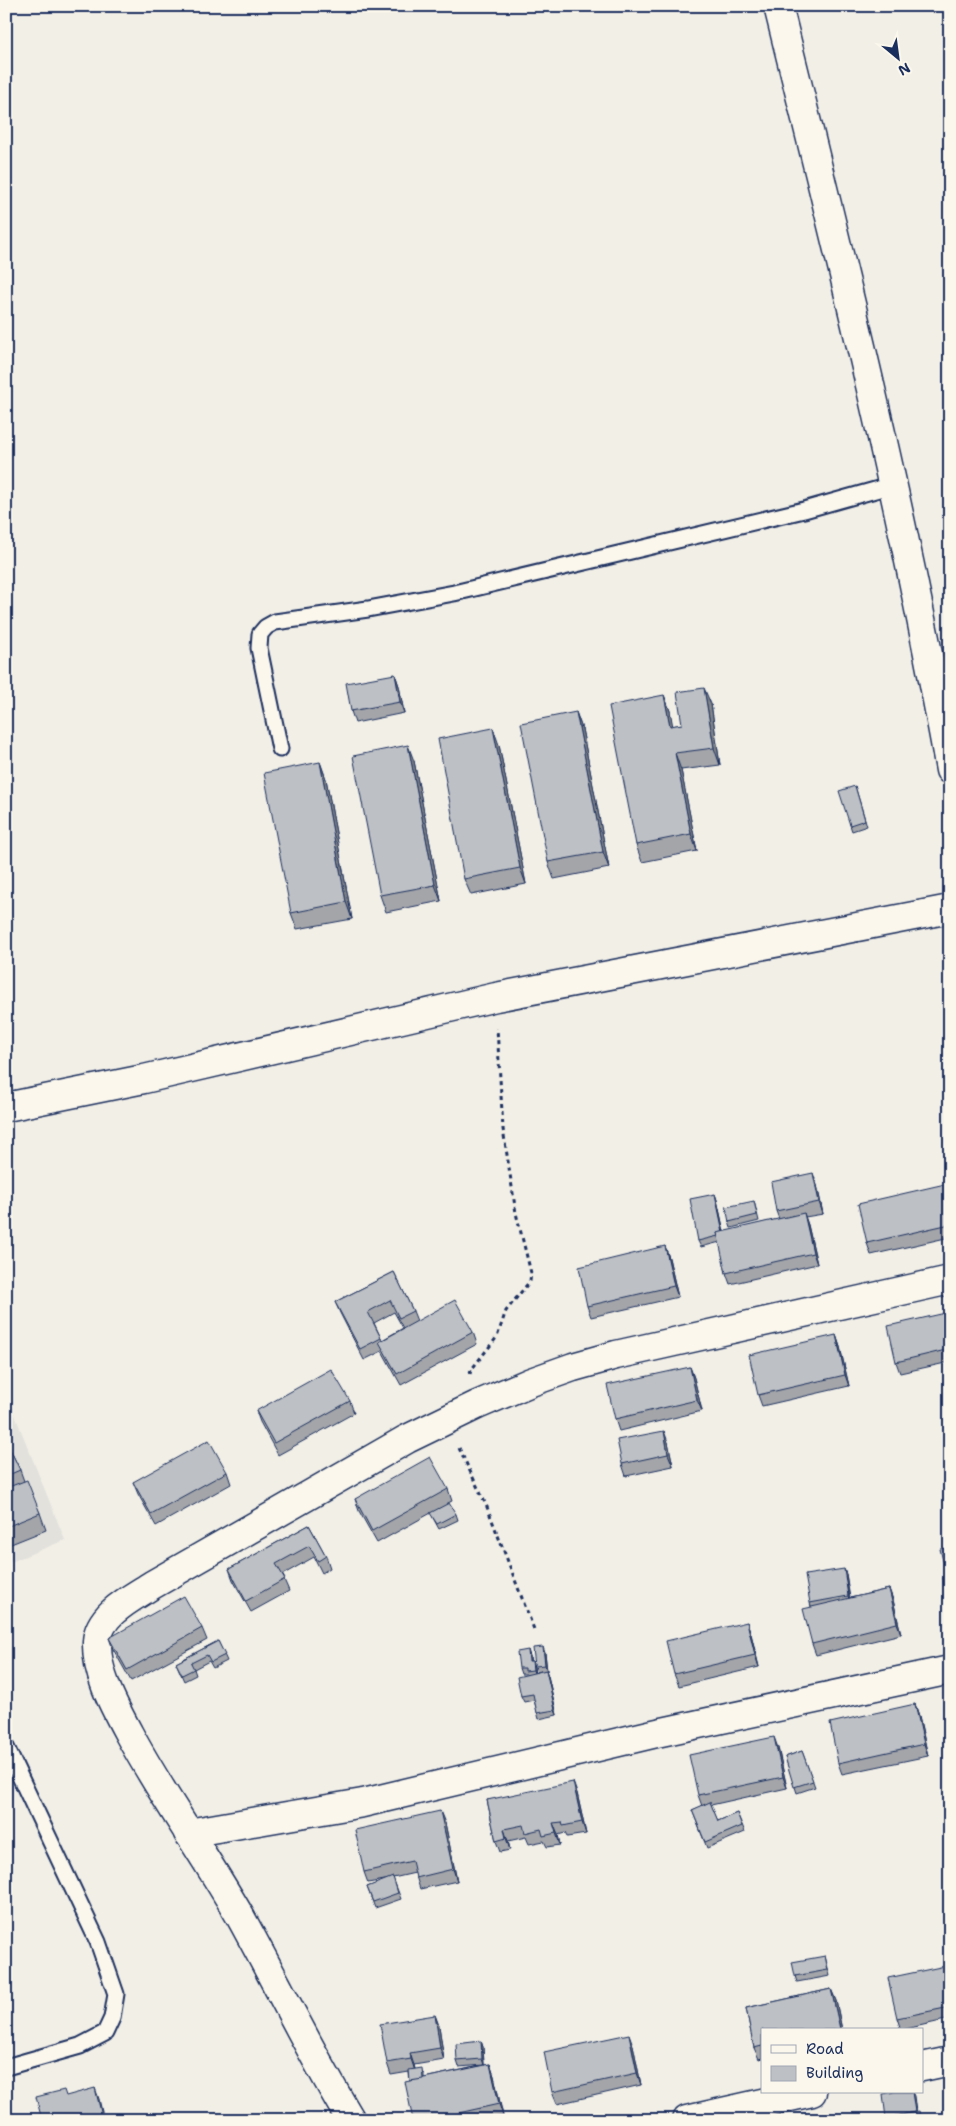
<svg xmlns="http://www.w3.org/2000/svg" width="956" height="2126" font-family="'Shantell Sans',sans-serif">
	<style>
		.built { fill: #e2e1dc }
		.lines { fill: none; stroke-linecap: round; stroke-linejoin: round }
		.lane-casing { stroke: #1b2f5e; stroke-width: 19 }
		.street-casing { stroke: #1b2f5e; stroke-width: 31 }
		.secondary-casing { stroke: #1b2f5e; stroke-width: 31 }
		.path { stroke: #1b2f5e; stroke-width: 3; stroke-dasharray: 4 4; stroke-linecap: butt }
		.lane { stroke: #fbf7ec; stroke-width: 15 }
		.street { stroke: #fbf7ec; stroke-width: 28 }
		.secondary { stroke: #fbf7ec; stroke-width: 28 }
		.wall { fill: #a3a5a9; stroke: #1b2f5e; fill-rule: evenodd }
		.shaded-wall { fill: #848689; stroke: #1b2f5e }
		.building { fill: #bdc0c4; stroke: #1b2f5e }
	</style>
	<rect width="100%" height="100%" fill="#f2efe6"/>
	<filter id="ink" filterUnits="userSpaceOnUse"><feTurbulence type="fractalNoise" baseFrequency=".02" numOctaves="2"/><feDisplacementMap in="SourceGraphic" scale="10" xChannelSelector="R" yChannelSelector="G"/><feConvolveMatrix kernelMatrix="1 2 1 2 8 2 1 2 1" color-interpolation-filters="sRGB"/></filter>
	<g filter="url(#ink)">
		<!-- built -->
		<path class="built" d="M6,1393L65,1540L6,1564Z"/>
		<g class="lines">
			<!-- lane casing -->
			<g class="lane-casing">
				<g id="lane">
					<path d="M280,749L259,648L260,634L266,627L275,622L368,609L454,593L804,510L893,485"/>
					<path d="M6,1747L98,1942L116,1994L112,2018L105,2033L80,2046L6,2067"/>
				</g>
			</g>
			<!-- street casing -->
			<g class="street-casing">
				<g id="street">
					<path d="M778,6C841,259 904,513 950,770"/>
					<path d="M188,1833L363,1803L657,1733L950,1670"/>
					<path d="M922,2067L950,2061"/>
					<path d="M351,2120C311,2054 278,1985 241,1918C205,1855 163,1797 129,1734C114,1706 96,1674 97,1642C98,1614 132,1598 152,1585L407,1439L477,1405L531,1382L573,1367L616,1355L950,1280"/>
					<path d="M687,2120L812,2092"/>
				</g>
			</g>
			<!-- secondary casing -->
			<g class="secondary-casing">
				<path id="secondary" d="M6,1107L144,1079L496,997L950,909"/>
			</g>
			<!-- path -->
			<g class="path">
				<path d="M470,1374L471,1370L497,1337L506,1311L530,1281L531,1273L516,1213L503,1129L497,1028"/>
				<path d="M459,1448L487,1507L535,1632"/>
			</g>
			<!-- lane -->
			<use href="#lane" class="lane"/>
			<!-- street -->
			<use href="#street" class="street"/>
			<!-- secondary -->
			<use href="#secondary" class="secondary"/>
		</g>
		<!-- wall -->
		<g class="wall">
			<path d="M395,674L399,686L404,713L355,723L351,711Z"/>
			<path d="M664,695L670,711L672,726L682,724L711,704L720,765L681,770L697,851L642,862L636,845Z"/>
			<path d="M576,712L582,729L609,868L554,879L548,862Z"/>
			<path d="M499,745L526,884L471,895L464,879Z"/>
			<path d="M414,761L441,901L386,912L380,895Z"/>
			<path d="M320,762L326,779L352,919L297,929L291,913Z"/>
			<path d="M855,786L867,826L852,831L850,825Z"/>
			<path d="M817,1185L823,1214L805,1217L808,1225L817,1264L730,1284L726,1273L720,1242L701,1247L698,1241L715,1194L717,1200L724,1232L779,1219L776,1211Z"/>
			<path d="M949,1195L950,1237L871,1255L867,1243Z"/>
			<path d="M754,1201L759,1221L731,1228L729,1222Z"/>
			<path d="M665,1246L669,1258L678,1297L591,1317L587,1306Z"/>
			<path d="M394,1272L413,1311L417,1321L473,1332L477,1344L401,1385L382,1351L364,1360L340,1313L335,1302ZM394,1312L403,1328L382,1340L374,1323Z"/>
			<path d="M950,1312V1362L900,1373L896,1362Z"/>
			<path d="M836,1335L840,1347L849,1386L762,1406L758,1395Z"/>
			<path d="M690,1367L694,1378L702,1411L619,1431L615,1419Z"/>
			<path d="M350,1401L354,1413L278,1455L260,1422L256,1411Z"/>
			<path d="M6,1441L20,1470L24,1481L40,1513L46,1530L6,1546Z"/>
			<path d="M668,1442L673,1466L626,1476L622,1464Z"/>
			<path d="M227,1472L231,1484L156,1526L138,1494L133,1482Z"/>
			<path d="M448,1489L452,1501L446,1504L456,1514L458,1520L439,1529L433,1518L431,1513L377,1543L359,1511L355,1499Z"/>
			<path d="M309,1525L326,1556L330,1568L322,1573L314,1557L282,1575L289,1591L251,1612L233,1580L229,1569Z"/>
			<path d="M846,1574L850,1598L889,1589L893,1600L901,1634L816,1655L812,1644L811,1607L810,1603Z"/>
			<path d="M747,1622L751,1634L759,1667L679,1686L674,1674Z"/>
			<path d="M202,1628L207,1640L131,1681L113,1649L109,1638Z"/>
			<path d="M218,1641L227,1661L213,1668L209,1661L194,1669L196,1675L184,1681L176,1663Z"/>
			<path d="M545,1653L547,1671H546L548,1676L557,1715L539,1719L534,1700L524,1702L521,1696L527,1675L526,1674H521L519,1668L530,1656V1661H532L534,1667L535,1673L541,1671L537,1672L535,1666Z"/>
			<path d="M915,1704L919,1716L928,1756L842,1774L838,1763Z"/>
			<path d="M778,1748L787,1788L711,1805L718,1821L737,1813L745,1832L707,1848L692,1810L702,1806L698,1795Z"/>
			<path d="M802,1751L815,1787L797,1793L785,1757Z"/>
			<path d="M577,1793L586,1834L567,1837L565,1833L558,1835L560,1845L547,1847L544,1841L529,1844L526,1837L508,1841L510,1850L500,1852L496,1841L487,1800Z"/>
			<path d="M445,1823L457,1881L420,1889L415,1873L393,1878L401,1899L375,1908L367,1887L390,1879L368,1883L364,1872Z"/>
			<path d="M825,1956L830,1976L797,1982L795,1976Z"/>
			<path d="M950,1965V2019L901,2030L897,2018Z"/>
			<path d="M831,1989L836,2001L842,2030H762V2058L759,2059L754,2048L746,2008Z"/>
			<path d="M435,2015L439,2026L444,2060L414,2065L415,2069L424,2074V2078L484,2065L459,2067L457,2061L481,2041L483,2047L484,2065L490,2064L494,2076L503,2116L485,2120H413L409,2072L391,2075L387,2063Z"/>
			<path d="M633,2045L641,2085L557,2104L552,2092Z"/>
		</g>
		<!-- shaded-wall -->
		<g class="shaded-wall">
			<path d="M395,674L399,686L404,713L400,702Z"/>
			<path d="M704,688L711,704L720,765L714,748Z"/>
			<path d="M664,695L670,711L676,743L670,726Z"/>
			<path d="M576,712L582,729L609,868L603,852Z"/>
			<path d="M493,728L499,745L526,884L520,868Z"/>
			<path d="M408,745L414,761L441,901L435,885Z"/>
			<path d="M675,753L681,770L697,851L691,834Z"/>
			<path d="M320,762L326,779L352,919L346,902Z"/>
			<path d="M813,1173L817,1185L823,1214L819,1202Z"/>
			<path d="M945,1184L949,1195L950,1205Z"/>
			<path d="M715,1194L717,1200L726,1241L724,1235Z"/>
			<path d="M804,1213L808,1225L817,1264L813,1253Z"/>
			<path d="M665,1246L669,1258L678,1297L674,1286Z"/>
			<path d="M836,1335L840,1347L849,1386L845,1375Z"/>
			<path d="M690,1367L694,1378L702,1411L697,1400Z"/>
			<path d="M664,1431L668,1442L673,1466L668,1454Z"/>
			<path d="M844,1569L846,1574L850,1602L848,1596Z"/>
			<path d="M889,1589L893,1600L901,1634L897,1623Z"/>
			<path d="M747,1622L751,1634L759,1667L755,1655Z"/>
			<path d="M543,1647L545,1653L547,1671L545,1665Z"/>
			<path d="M528,1650L530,1656L531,1667L529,1661Z"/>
			<path d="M532,1661L534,1667L535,1676L533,1670Z"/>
			<path d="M546,1670L548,1676L557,1715L555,1710Z"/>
			<path d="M915,1704L919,1716L928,1756L924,1744Z"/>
			<path d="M774,1737L778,1748L787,1788L783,1777Z"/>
			<path d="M573,1782L577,1793L586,1834L582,1822Z"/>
			<path d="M440,1811L445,1823L457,1881L453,1869Z"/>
			<path d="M553,1823L558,1835L560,1845L556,1833Z"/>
			<path d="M504,1829L508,1841L510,1850L506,1838Z"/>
			<path d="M831,1989L836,2001L842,2030L840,2029Z"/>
			<path d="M435,2015L439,2026L444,2060L440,2048Z"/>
			<path d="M629,2034L633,2045L641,2085L637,2073Z"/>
			<path d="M481,2041L483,2047L484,2065L482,2059Z"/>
			<path d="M410,2053L414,2065L415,2071L411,2059Z"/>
			<path d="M490,2064L494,2076L503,2116L499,2104Z"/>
			<path d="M95,2088L99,2099L104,2120H103Z"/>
			<path d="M912,2092L914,2096L917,2120L915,2114Z"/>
		</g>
		<!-- building -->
		<g class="building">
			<path d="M395,674L400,702L351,711L346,683Z"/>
			<path d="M704,688L714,748L675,753L691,834L636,845L609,706L664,695L670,726L682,724L677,692Z"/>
			<path d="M576,712L603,852L548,862L521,723Z"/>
			<path d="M493,728L520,868L464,879L438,739Z"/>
			<path d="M408,745L435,885L380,895L353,756Z"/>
			<path d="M320,762L346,902L291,913L264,773Z"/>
			<path d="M855,786L865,820L850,825L839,791Z"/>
			<path d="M813,1173L819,1202L776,1211L771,1182Z"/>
			<path d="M945,1184L950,1205V1224L867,1243L858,1204Z"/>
			<path d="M715,1194L723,1232L717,1233L718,1236L698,1241L690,1199Z"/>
			<path d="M754,1201L757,1215L729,1222L726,1207Z"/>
			<path d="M804,1213L813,1253L726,1273L717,1233Z"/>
			<path d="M665,1246L674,1286L587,1306L579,1267Z"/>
			<path d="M394,1272L413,1311L399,1318L390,1300L368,1312L381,1338L360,1349L335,1302Z"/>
			<path d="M455,1300L473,1332L397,1374L379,1342Z"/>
			<path d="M950,1312V1349L896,1362L888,1326Z"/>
			<path d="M836,1335L845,1375L758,1395L749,1355Z"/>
			<path d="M690,1367L697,1400L615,1419L607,1385Z"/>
			<path d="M331,1369L350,1401L274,1443L256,1411Z"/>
			<path d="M664,1431L668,1454L622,1464L617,1440Z"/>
			<path d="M209,1440L227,1472L151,1514L133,1482Z"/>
			<path d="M6,1441L20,1470L6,1476Z"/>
			<path d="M430,1457L448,1489L372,1531L355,1499Z"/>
			<path d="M27,1480L40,1513L6,1527V1488Z"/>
			<path d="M449,1503L456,1514L437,1524L430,1513Z"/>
			<path d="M309,1525L326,1556L318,1561L309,1546L276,1564L285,1579L246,1601L229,1569Z"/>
			<path d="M950,1547V1575L947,1576L940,1549Z"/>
			<path d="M844,1569L848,1596L810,1603L805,1575Z"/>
			<path d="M950,1577V1612L943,1578Z"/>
			<path d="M889,1589L897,1623L812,1644L803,1609Z"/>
			<path d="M184,1596L202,1628L127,1670L109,1638Z"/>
			<path d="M747,1622L755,1655L674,1674L666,1641Z"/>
			<path d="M218,1641L225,1655L211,1662L207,1655L191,1663L194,1669L182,1675L176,1663Z"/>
			<path d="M543,1647L545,1665L535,1666L533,1648Z"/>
			<path d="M528,1650L529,1661H532L533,1670L525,1671V1668H519L517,1652Z"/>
			<path d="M546,1670L555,1710L537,1713L533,1694L521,1696L517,1677Z"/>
			<path d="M915,1704L924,1744L838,1763L830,1723Z"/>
			<path d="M774,1737L783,1777L698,1795L689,1755Z"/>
			<path d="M802,1751L813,1781L794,1787L785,1757Z"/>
			<path d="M573,1782L582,1822L563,1826L562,1822L553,1823L556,1833L543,1836L541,1829L525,1833L523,1825L504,1829L506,1838L496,1841L487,1800Z"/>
			<path d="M710,1802L718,1821L737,1813L742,1826L705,1842L692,1810Z"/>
			<path d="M440,1811L453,1869L416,1878L412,1861L364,1872L355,1830Z"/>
			<path d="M393,1877L398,1893L373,1902L367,1887Z"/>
			<path d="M825,1956L828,1970L795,1976L792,1962Z"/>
			<path d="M950,1965V2007L897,2018L888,1978Z"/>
			<path d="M831,1989L840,2029L836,2030H762V2046L754,2048L746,2008Z"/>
			<path d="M435,2015L440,2048L410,2053L411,2059L387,2063L380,2024Z"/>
			<path d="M629,2034L637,2073L552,2092L544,2052Z"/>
			<path d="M481,2041L482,2059L457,2061L456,2044Z"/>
			<path d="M490,2064L499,2104L427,2120H413L405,2082Z"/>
			<path d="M422,2068L423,2079L410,2081L409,2070Z"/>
			<path d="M95,2088L103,2120H42L36,2097L64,2090L66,2096Z"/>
			<path d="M895,2092H912L915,2112L886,2118L883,2094Z"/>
			<path d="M919,2111L921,2120H879Z"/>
		</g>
	</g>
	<!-- margin -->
	<rect width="956" height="2126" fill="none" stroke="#fbf7ec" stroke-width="25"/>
	<rect x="12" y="12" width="931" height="2101" fill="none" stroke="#1b2f5e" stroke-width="2" filter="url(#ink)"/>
	<!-- legend -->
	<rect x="761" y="2028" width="162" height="65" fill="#fbf7ec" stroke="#a1a7b3"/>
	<rect x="771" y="2045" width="25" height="8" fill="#fbf7ec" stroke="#a1a7b3"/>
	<text x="806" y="2054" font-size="15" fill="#1b2f5e">Road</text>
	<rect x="771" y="2066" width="25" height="15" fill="#bdc0c4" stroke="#a1a7b3"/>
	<text x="806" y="2078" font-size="15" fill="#1b2f5e">Building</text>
	<!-- north arrow -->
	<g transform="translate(898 58) rotate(151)" stroke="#fbf7ec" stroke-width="4" paint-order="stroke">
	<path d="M0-4L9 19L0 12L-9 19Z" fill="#1b2f5e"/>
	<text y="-8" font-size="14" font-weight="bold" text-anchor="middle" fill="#1b2f5e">N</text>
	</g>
</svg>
